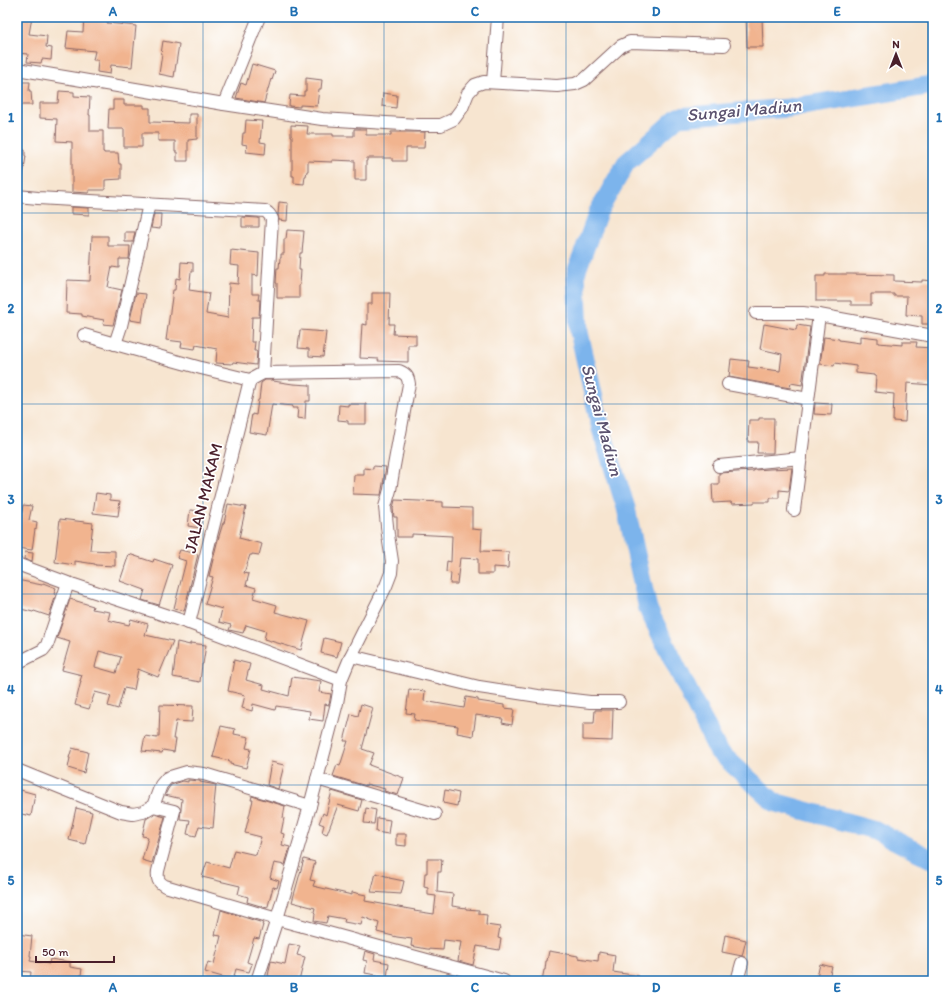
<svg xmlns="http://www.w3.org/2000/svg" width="950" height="998" font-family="Itim,sans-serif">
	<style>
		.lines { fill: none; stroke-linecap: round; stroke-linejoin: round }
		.river { stroke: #7cb4ec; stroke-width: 19 }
		.building { fill: #f1b48f; fill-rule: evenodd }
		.street-casing { stroke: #876465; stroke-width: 14 }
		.street { stroke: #fff; stroke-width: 12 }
		.grid { fill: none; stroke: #1f6fb2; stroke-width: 1; stroke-opacity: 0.55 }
		.labels { text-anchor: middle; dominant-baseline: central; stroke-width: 3.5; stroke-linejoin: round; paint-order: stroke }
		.street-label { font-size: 17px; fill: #4a1f2b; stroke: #fff }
		.water-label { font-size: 18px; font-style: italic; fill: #5c536f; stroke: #fff }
		.neatline { fill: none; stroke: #1f6fb2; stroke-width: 1.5 }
		.grid-label { font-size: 13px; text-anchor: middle; font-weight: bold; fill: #1f6fb2 }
	</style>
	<rect width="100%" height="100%" fill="#fff"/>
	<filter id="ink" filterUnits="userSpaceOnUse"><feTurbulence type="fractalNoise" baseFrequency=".025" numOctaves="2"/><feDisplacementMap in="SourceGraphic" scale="8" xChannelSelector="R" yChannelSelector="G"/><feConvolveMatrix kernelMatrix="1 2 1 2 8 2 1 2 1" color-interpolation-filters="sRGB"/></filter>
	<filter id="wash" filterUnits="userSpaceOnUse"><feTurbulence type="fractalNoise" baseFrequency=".012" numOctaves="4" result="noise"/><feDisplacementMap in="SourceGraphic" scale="16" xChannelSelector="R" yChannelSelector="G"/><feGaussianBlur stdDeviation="0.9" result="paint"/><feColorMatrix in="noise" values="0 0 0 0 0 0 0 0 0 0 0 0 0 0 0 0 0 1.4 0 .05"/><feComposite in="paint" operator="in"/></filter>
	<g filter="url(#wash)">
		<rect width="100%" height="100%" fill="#f7e5d0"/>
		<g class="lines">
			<!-- river -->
			<path class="river" d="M933,85L789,108L678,117L626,163L598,212L576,273L579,332L601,429L626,508L648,609L718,751L774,802L875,830L933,860"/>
		</g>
		<g id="blocks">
			<!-- building -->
			<g class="building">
				<path d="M17,17H32L29,34L47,36L46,47L52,48L51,60L42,59L41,63L27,62L28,54L17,53Z"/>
				<path d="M84,17L108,19L107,23L136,26L132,67L111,65L110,74L97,72L98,60H93L95,51L66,48L68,31L83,32Z"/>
				<path d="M746,17H762L763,47H747Z"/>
				<path d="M163,41L179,44L174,77L159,74L162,54H161Z"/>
				<path d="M252,64L275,71L272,80L271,79L264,103L236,98L241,83L246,85Z"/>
				<path d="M306,78L322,80L321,89H319L317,106L300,105V107L289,106L290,95L304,96V91H306Z"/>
				<path d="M19,82H30L29,91H31L32,105H19Z"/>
				<path d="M59,91L74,92V96L90,97L89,115H90V131H103V152H104V153H118L119,164H121V179L105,180V190H89V193L72,192V142L56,141L57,119L40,118V103H58Z"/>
				<path d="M383,93L397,95L396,108L382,106Z"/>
				<path d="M113,100H124V105H144V108H150V122L189,123V114H197V139L188,140V161H177V152H175V141H158V133H142V147H124V129H108L109,109H113Z"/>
				<path d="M246,120L262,121L260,142L266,143L265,154L246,152L247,145L242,144L243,133H245Z"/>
				<path d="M291,125L308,126L307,134H333V136H354V129H366V135H391V132H425L424,148H406V161H392V158H367V161H366V180H355V161L332,160V162L308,161V171H307L306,176H305L304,184L294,183V176H292V136H291Z"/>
				<path d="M17,149L25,150V156H26L22,182L17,181Z"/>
				<path d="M279,202L288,203L287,221L279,220L278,215Z"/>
				<path d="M71,207L89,208V215L71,214Z"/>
				<path d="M154,214H161L160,229L151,228Z"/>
				<path d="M242,217L259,218V227H242Z"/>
				<path d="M287,230L304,231L302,253H300L299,270H301L300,285H299V298H277V283H276L277,268H279L280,258H281V254H284V239H286Z"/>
				<path d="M125,232H135L133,242H125Z"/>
				<path d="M92,236H108V246H130L129,259H119V268L112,267L108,287L122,290L113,325L103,324L104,320L82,316V314L66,313L67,280L90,281Z"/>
				<path d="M231,250L259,253L258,276L252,275V294H259L258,300H260L259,317H252L251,342H255L254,351H257L256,365L233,362L232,364L216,363L217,349L196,345L195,349L181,347L182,342L166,340L173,290H175L176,278L180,279L181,262L193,263V272H191L189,290L209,293L206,314L228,318L229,283L238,284L239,266L230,265Z"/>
				<path d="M825,274H851L894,275V281L922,282V280L933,281V324H922V316L906,315L907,296H894V294H871V305H851V301H816V276H825Z"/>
				<path d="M136,293L146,294L142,322L130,320Z"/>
				<path d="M372,293H390L389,324H394L393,334L416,335V345H408V362L378,361L379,359L360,358L362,324L367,325V304H372Z"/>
				<path d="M764,324L796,330L797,325L810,327L802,385L791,383L790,388L729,377L731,359L749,361L748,367L780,371L782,354L760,349Z"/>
				<path d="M300,330L326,332L323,357L309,356V349L298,348Z"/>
				<path d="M860,336L878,338V343L902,345V342H917L916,347L933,348L932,385L907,383L905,422L893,421L894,394L875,392L876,376H874V375L856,373V366L835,363L834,366L820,364L824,337L839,339V340L860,343Z"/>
				<path d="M265,380H273V381L293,384L310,385V401H306L305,419L297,418L298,408H292L293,406L272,404L267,435L249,432L252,414L256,415L258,400H259L261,383Z"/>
				<path d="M815,403L832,404L831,415L814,414Z"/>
				<path d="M348,404H366V424H348V421L338,420L339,405L348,406Z"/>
				<path d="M759,418H774L773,453H757L758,442H748L749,420H759Z"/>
				<path d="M373,466L386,467L381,495L353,494L354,475H364V468L373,469Z"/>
				<path d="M792,468L789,491L779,490V498H770V502H754V503L732,504L731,502L713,503L712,484H719V473L754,471V470L770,469Z"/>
				<path d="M96,493L110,495V500L120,501L118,516L93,513Z"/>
				<path d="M395,500L443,502V507L472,508V529L482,530L481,551L509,552L508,568L493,567V574H478V559L460,558L457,584H450L451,573L446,572L447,561L451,562L452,536L412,534V537H397V517H394L393,508Z"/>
				<path d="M228,504L246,507L239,538L262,544L259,555L252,554V555H250L244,573L249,574L246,585L256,588L253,598L277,605L275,612L309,621L301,650L264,639L266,631L246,625L243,633L229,630L231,625L219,622L222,609L205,604L213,577L209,576L217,543L223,523H224Z"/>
				<path d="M23,505L32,506L29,520L37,522L36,530L35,529L32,550L17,548V529L18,530L20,519H21Z"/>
				<path d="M190,510L202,511L200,528L188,526Z"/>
				<path d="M60,519L93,523L90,550L115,551V566L95,565V564L75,561V565L55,562Z"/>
				<path d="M180,550L198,554L184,611L174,608L186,561L177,558Z"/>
				<path d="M25,552L33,553L32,562L24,559Z"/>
				<path d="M129,554L153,562L154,559L172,565L159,605L142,600L145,590L120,581Z"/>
				<path d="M17,580L42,585L43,583L56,588L54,594L56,595L49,616L34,611L33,612L17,608Z"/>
				<path d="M70,599L93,606L92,609L110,612L108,620L129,625L131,619L148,624L145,635L173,641L158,677L138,669L134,690L124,688L118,709L108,706L111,696L95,692L89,709L75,705L81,681H80L82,675L62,670L70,642L57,638ZM99,651L121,657L116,673L95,667Z"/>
				<path d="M324,638L341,642L337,657L321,653Z"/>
				<path d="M177,642L190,645V643L206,645L203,664H202L200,682L173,677Z"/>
				<path d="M234,660L250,664L246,680L264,685L263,689L289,696L292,677L321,681L319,692L331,694L329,705L325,704L323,721L309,719L310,711L276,706L275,710L253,704L252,711L242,708L245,695L228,691Z"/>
				<path d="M409,689L425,691L424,701L464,708L466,697L478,699V701L504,705V708L514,709L512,725L502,723L503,719L476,715L473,736L457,733L458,726L414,720L415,714L406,713Z"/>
				<path d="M361,704L373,708L362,749L374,753L369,765L404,778L398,795L384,791L385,789L366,784V786L333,776L337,765L340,766L348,741H344L351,714L358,716Z"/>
				<path d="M160,705L193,706L192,722L176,721L173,739H176L174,752L163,750L162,753L142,751L145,736L157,738V736H159Z"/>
				<path d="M595,710H613L612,741L583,740V723H594Z"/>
				<path d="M221,726L235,729L234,734L249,737L246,748L251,749L246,768L230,764V761L213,757Z"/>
				<path d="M72,748L88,752L84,773L68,768L70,758H69Z"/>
				<path d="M271,762L284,765L278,789L267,785Z"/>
				<path d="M188,780L200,781V782L216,785L214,805H215L213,828L199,826L196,836L187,834L190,820L180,819L182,799L165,795L168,789L171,785L183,781L188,782Z"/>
				<path d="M17,789L35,794L31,816L17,813L18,800H17Z"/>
				<path d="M445,790L459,793L457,806L443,803Z"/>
				<path d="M332,791L362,800L359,811L338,805L327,834L322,832L324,825L319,823L323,813L326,815Z"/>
				<path d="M252,796L285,806L283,818H284L281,833L284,834L282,845L290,847L285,865L274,863L270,878L279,881L277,888L273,887L268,906L267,908L247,902L248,897L238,894L240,886L202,877L207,862L229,868L234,850L256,855L261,837L245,833L253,800H251Z"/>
				<path d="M76,808L92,812L85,844L69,840Z"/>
				<path d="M366,808L376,810L374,824L364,823Z"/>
				<path d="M154,814L165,817L152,863L142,860L148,837L142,836L146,819Z"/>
				<path d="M377,818L390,820L388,834L376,832Z"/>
				<path d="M396,834H406V846L396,845Z"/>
				<path d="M304,859L315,862L310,880L315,881L313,886L352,895V892L366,895L365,901L415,910L414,911L434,914L436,896L428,895V888L424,887L425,873H427V859H442L441,872H438L437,892L453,894L452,906L466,908V909L479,910V914L487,915L486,925L500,927L498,938L501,939L499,950L477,946L473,965L458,961L461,942L444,940L443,950L427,949L411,946L412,939L397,937L377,932L379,923L363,917L361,925L344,922L345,919L328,916L326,923L314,921L315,913L314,912L315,908L292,902Z"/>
				<path d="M376,873L389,877V878L404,881L401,894L371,892Z"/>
				<path d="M221,910L263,923L262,925H263L259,939L254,938L247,962L252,964L249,972L236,969L233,980L205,972L208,962L214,964L221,936L215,935Z"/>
				<path d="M17,934L32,936L30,956H31L30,961L49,964L50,959L70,962V967L82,969L80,981H30L31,972L17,971Z"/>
				<path d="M725,935L746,940L742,956L722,952Z"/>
				<path d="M289,944L300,946L297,955L305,957L299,981H290L268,976L271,961L285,964Z"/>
				<path d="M365,951L375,954L374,960L389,963L387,977L365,973L367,961L363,960Z"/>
				<path d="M549,951L578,956V958L598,961L599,952L615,955L613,972L639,976V981H542L544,970H545L546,961H547Z"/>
				<path d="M820,964L832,967L828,981H816Z"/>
			</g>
		</g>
	</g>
	<g filter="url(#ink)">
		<use href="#blocks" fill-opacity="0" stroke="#876465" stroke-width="1"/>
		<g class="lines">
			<!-- street casing -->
			<g class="street-casing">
				<g id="street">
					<path d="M17,69L224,104L322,119L418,125H441L454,119L462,108L468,93L475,85L484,82L557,86L575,84L584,80L621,46L630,42L724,45"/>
					<path d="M493,82L498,17"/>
					<path d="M224,104L259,17"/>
					<path d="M17,196L38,198L265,211C269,213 270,215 272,219L263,373"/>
					<path d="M149,204L121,326L115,344L201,368L250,380L263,373L399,371C406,374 408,376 409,384L394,466L390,490L385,507L388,535L392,561L391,573L386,586L351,656L341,680L337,703L310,806L277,919L257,981"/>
					<path d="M756,313H803L819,315L933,336"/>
					<path d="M84,335L115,344"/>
					<path d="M728,384L808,399"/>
					<path d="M719,466L801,458"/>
					<path d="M794,510L819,315"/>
					<path d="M17,564L68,583L189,623L341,680"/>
					<path d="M189,623L250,380"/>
					<path d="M351,656L479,687L538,696L590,702H619"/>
					<path d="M17,663L43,650L47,645L68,583"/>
					<path d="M17,770L121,812L133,814L143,812L153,806L161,785L167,778L187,772L204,774L310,806"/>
					<path d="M317,779L435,814"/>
					<path d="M153,806L174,811L158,871C157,879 158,882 165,886L277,919L504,981"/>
					<path d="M737,981L742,963"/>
				</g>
			</g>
			<!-- street -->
			<use href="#street" class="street"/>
		</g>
	</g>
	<!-- grid -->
	<path class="grid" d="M203,17V981M384,17V981M566,17V981M747,17V981M17,213H933M17,404H933M17,594H933M17,785H933"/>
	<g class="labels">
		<!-- street labels -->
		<g class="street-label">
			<text transform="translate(203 498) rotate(-76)">JALAN MAKAM</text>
		</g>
		<!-- water labels -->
		<g class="water-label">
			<text transform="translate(744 110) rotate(-5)">Sungai Madiun</text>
			<text transform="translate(602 420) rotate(75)">Sungai Madiun</text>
		</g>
	</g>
	<!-- margin -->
	<rect width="950" height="998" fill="none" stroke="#fff" stroke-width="44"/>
	<!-- north arrow -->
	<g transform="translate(896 54)" stroke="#ffffff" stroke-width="3" paint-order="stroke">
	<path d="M0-3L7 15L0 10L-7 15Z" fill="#4a1f2b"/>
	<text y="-6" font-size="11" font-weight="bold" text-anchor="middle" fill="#4a1f2b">N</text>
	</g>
	<!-- scale -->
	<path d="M36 956v6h78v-6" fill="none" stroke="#4a1f2b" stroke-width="2"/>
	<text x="42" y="956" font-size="12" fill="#4a1f2b" stroke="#ffffff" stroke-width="3" paint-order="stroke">50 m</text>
	<rect x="22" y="22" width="906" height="954" class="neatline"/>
	<g class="grid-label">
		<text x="113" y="16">A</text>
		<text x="294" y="16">B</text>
		<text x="475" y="16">C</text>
		<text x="656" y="16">D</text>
		<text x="837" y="16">E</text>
		<text x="11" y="122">1</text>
		<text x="939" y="122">1</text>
		<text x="11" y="313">2</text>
		<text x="939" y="313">2</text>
		<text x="11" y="504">3</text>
		<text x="939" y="504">3</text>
		<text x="11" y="694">4</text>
		<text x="939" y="694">4</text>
		<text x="11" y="885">5</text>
		<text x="939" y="885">5</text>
		<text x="113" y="992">A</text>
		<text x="294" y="992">B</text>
		<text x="475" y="992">C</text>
		<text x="656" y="992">D</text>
		<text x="837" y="992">E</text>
	</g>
</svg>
